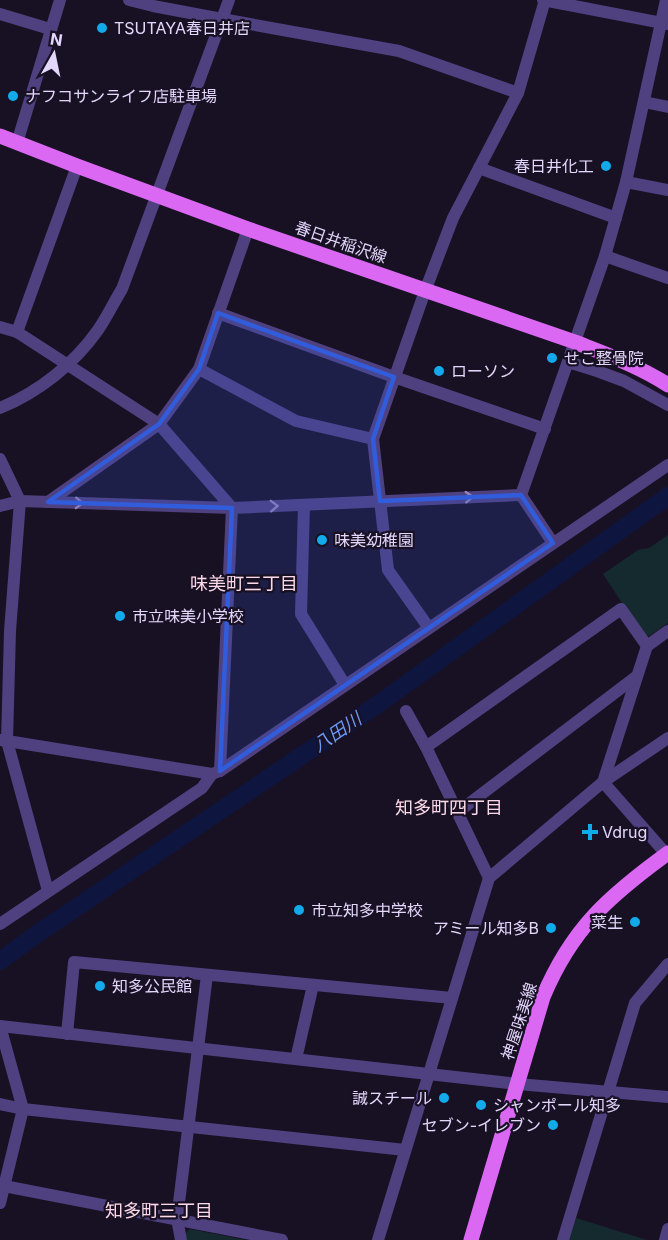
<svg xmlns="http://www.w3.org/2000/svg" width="668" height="1240" font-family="Inter,'Noto Sans JP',sans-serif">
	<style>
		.green { fill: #142a2e }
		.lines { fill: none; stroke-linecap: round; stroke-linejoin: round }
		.river { stroke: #0e1640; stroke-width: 18 }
		.minor { stroke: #4f407f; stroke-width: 12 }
		.major { stroke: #db68f3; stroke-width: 15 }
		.oneway { stroke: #9284b7 }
		.marked { fill: #315cdc; fill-opacity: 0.2; stroke: #315cdc; stroke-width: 4.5; stroke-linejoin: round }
		.poi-dot { fill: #13aaec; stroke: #181124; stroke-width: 2 }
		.labels { text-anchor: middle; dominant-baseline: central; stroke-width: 4.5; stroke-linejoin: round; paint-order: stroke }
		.poi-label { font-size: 16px; fill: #e3d7fc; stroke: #181124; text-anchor: start }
		.street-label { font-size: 16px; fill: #e3d7fc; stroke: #181124 }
		.neighbourhood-label { font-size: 18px; fill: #fcd9e8; stroke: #181124 }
		.water-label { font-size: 18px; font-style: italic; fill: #6e9af3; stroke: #181124 }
	</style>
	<rect width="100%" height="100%" fill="#181124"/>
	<!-- green -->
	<g class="green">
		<path d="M668,535V623L649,636L643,635L603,574L638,550L649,548Z"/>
		<path d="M576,1218L647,1240H569Z"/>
		<path d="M190,1229L246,1240H186L185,1234Z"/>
	</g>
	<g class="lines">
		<!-- river -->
		<path class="river" d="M0,961L34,936L377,705L668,496"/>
		<!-- minor -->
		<g class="minor">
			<path d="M129,0L153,6L222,19L399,51L518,93"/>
			<path d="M543,0L668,24"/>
			<path d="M0,14L50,29"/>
			<path d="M644,102L668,107"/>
			<path d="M17,143L60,0"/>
			<path d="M479,168L616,218"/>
			<path d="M626,182L668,190"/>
			<path d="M605,256L668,278"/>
			<path d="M218,313L394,377L545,429"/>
			<path d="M0,327L17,332L159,424L232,508L220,771"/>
			<path d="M17,332L77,166"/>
			<path d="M568,362L597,371L624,381L668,405"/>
			<path d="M199,369L296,421L373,439"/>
			<path d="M0,408C39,392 74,364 98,330C107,317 114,302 122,289L229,0"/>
			<path d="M0,459L20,501L10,631L7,741L48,891"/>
			<path d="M521,495L605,256L626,182L666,0"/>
			<path d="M521,495L553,543"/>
			<path d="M48,502L159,424L199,369L248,229"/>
			<path d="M304,505L301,614L345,685"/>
			<path d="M0,506L20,501L232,508L521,495"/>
			<path d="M429,628L388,570L373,439L425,291L453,218L518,93L545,0"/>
			<path d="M668,631L647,646L603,782L668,856"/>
			<path d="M406,711L426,747L489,878"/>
			<path d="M1,740L212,774"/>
			<path d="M426,747L621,609L647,646"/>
			<path d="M458,812L637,676"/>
			<path d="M0,924L202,788L212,774L220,771L668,465"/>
			<path d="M0,1026L518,1084L668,1097"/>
			<path d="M0,1026L23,1109L0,1203"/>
			<path d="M67,1034L74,962L452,998"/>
			<path d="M296,1059L313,985"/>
			<path d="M0,1104L23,1109L405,1150"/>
			<path d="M4,1186L282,1240"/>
			<path d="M181,1240L177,1219L207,975"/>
			<path d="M378,1240L489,878L603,782L668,738"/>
			<path d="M563,1240L635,1003L668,964"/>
			<path d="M665,1240L668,1229"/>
		</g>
		<!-- major -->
		<g class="major">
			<path d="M0,136L77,166L248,229L575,342C607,355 639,366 668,385"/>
			<path d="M471,1240L543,997C572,928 609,896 668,853"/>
		</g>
	</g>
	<!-- one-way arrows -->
	<defs><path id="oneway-chevron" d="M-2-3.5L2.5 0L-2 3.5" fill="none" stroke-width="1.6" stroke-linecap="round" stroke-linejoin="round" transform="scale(1.5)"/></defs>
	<g class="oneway">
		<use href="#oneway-chevron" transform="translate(469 497) rotate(-3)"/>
		<use href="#oneway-chevron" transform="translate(79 503) rotate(2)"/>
		<use href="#oneway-chevron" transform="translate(274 506) rotate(-2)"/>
	</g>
	<!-- marked area -->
	<path class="marked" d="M218,313L394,377L373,439L380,501L521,495L553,543L220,771L232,508L48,502L159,424L199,369Z"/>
	<!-- markers -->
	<g class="poi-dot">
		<circle cx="102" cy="28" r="6"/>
		<circle cx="13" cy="96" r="6"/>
		<circle cx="606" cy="166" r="6"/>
		<circle cx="552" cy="358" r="6"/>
		<circle cx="439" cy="371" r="6"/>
		<circle cx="322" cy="540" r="6"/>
		<circle cx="120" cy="616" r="6"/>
		<path d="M587 823h6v6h6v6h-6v6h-6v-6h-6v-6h6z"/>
		<circle cx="299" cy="910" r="6"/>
		<circle cx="635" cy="922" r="6"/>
		<circle cx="551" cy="928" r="6"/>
		<circle cx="100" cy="986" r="6"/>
		<circle cx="444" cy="1098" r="6"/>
		<circle cx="481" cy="1105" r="6"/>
		<circle cx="553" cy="1125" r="6"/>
	</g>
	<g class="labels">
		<!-- poi labels -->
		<g class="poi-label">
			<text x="114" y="28">TSUTAYA春日井店</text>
			<text x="25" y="96">ナフコサンライフ店駐車場</text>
			<text x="594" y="166" text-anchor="end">春日井化工</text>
			<text x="564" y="358">せこ整骨院</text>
			<text x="451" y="371">ローソン</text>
			<text x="334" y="540">味美幼稚園</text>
			<text x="132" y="616">市立味美小学校</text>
			<text x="602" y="832">Vdrug</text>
			<text x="311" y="910">市立知多中学校</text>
			<text x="623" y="922" text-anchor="end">菜生</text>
			<text x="539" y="928" text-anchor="end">アミール知多B</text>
			<text x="112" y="986">知多公民館</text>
			<text x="432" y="1098" text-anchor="end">誠スチール</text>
			<text x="493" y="1105">シャンポール知多</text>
			<text x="541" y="1125" text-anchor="end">セブン-イレブン</text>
		</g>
		<!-- street labels -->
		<g class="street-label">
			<text transform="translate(341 242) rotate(19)">春日井稲沢線</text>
			<text transform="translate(519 1021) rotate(-72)">神屋味美線</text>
		</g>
		<!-- neighbourhood labels -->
		<g class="neighbourhood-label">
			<text x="244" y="583">味美町三丁目</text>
			<text x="449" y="807">知多町四丁目</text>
			<text x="159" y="1210">知多町三丁目</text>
		</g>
		<!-- water labels -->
		<g class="water-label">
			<text transform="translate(337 732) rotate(-34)">八田川</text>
		</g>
	</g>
	<!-- north arrow -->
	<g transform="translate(54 54) rotate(9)" stroke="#181124" stroke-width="4.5" paint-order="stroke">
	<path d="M0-4.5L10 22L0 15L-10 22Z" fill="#e3d7fc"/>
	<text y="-9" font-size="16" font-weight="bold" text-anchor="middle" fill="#e3d7fc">N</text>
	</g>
</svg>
